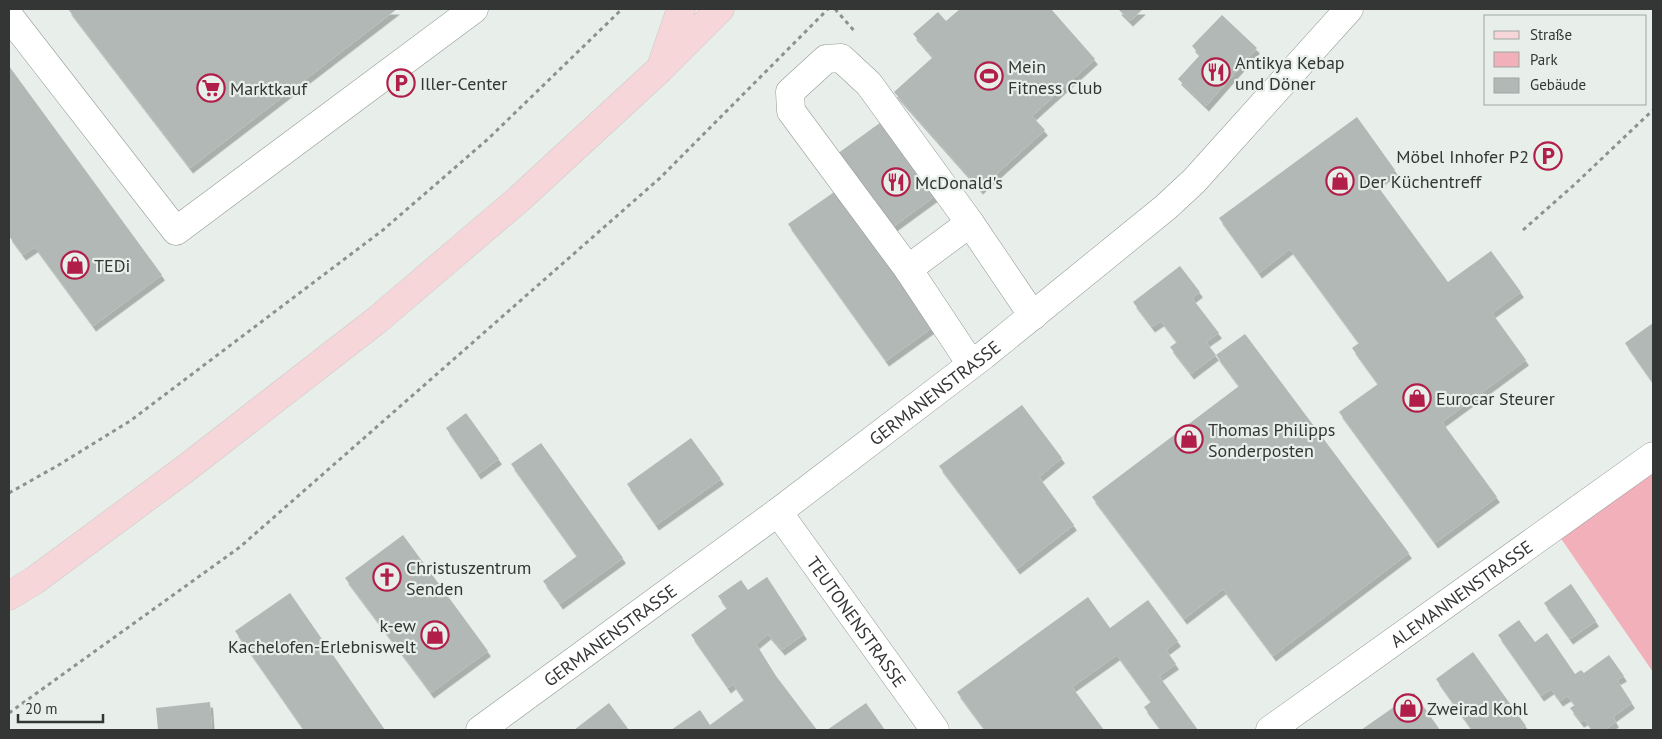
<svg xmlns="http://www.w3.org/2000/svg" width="1662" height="739" font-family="'PT Sans',sans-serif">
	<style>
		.green { fill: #f2b1ba }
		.building { fill: #b2b8b5; filter: url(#shadow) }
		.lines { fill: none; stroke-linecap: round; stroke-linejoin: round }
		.minor-casing { stroke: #939996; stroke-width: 29 }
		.major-casing { stroke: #cacbca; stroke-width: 29 }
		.path { stroke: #8d928f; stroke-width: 3; stroke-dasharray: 4 4; stroke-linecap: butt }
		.minor { stroke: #fff; stroke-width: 28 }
		.major { stroke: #f7d6da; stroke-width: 28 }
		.labels { text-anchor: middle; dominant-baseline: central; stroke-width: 4.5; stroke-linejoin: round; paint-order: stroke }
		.poi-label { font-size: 18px; fill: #333634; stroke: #e8efeb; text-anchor: start }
		.street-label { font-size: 18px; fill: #333634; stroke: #e8efeb }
	</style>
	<defs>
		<filter id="shadow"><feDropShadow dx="3" dy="5.5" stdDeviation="0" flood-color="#0004"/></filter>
	</defs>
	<rect width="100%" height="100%" fill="#e8efeb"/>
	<!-- green -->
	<path class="green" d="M1653,462V672L1553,527Z"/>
	<!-- building -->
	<g class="building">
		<path d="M68,9H397L190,168Z"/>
		<path d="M960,9H1051L1095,59L1032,116L1045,130L980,189L894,92L933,57L913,34L938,12L946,21Z"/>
		<path d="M1118,9H1143L1130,21Z"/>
		<path d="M1222,15L1257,48L1206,106L1178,79L1200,55L1192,46Z"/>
		<path d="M9,66L162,275L93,326L35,247L23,255L9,236Z"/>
		<path d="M888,117L942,191L890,229L837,154Z"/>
		<path d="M1357,117L1395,170L1376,184L1448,282L1491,251L1521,292L1492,313L1526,360L1442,422L1497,497L1435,543L1339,412L1378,384L1352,348L1359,343L1290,249L1259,273L1219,218Z"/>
		<path d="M840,188L936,325L886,361L788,224Z"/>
		<path d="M1180,266L1200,292L1192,298L1219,333L1206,342L1216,355L1191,374L1170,347L1177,342L1161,321L1152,327L1133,302Z"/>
		<path d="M1653,323V383L1625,343Z"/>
		<path d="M1245,334L1409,553L1273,656L1223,589L1184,619L1092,497L1239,386L1216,355Z"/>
		<path d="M1022,405L1062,458L1039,477L1074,525L1017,569L939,466Z"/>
		<path d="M466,413L499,459L478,474L446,428Z"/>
		<path d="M691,438L721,479L656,525L627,484Z"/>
		<path d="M541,443L623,558L560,604L543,581L577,556L511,464Z"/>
		<path d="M403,535L488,651L431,693L345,578Z"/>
		<path d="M767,577L804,634L782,650L768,634L756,644L776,676L817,730H671L700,710L710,725L744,700L733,684L728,688L691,635L727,608L718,596L741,580L748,590Z"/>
		<path d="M1571,584L1596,621L1570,639L1544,603Z"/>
		<path d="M290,593L385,730H304L235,631Z"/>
		<path d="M1088,597L1110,628L1148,600L1178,641L1166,650L1176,664L1159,676L1198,730H1161L1144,707L1151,702L1117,655L1072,687L1104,730H985L957,692Z"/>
		<path d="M1519,620L1535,642L1547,633L1575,674L1581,670L1584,673L1609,655L1624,676L1617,680L1632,703L1613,717L1616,722L1604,730H1592L1585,720L1581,722L1570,708L1575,705L1568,696L1560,701L1551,689L1541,696L1498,635Z"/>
		<path d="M1473,652L1526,726L1519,730H1472L1436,679Z"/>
		<path d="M1414,693L1440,730H1361L1371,723Z"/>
		<path d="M210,702L212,730H158L156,708Z"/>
		<path d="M609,703L629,730H574Z"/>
		<path d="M866,703L885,730H827Z"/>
	</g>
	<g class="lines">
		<!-- minor casing -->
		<g class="minor-casing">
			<g id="minor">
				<path d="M9,16L176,231L474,9"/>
				<path d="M908,269L791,111L790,92L826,59L841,58L869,84L970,223"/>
				<path d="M971,364L908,269L970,223L1033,316"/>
				<path id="s1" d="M778,512L935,730"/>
				<path id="s2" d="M480,730L778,512L984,355L1166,207L1194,181L1349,9"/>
				<path id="s3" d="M1270,730L1653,456"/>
			</g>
		</g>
		<!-- major casing -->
		<g class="major-casing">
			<g id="major">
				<path d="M662,64L681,9"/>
				<path d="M9,596L35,580L185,469L377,320L519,199L660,69L720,9"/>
			</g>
		</g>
		<!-- path -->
		<g class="path">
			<path d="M835,9L856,33"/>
			<path d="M1523,230L1574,185L1653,110"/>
			<path d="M9,493L57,466L130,421L383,230L488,139L622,9"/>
			<path d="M9,713L240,547L660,178L828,9"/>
		</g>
		<!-- minor -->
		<use href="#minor" class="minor"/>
		<!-- major -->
		<use href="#major" class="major"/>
	</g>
	<!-- icons -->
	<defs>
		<g id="restaurant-ring" transform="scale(1.4375)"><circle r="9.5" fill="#e8efeb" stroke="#b01e49" stroke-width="1.5"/><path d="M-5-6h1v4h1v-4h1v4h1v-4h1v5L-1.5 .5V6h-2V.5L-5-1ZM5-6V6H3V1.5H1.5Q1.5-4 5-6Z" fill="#b01e49"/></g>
		<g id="stadium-ring" transform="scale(1.4375)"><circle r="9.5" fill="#e8efeb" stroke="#b01e49" stroke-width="1.5"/><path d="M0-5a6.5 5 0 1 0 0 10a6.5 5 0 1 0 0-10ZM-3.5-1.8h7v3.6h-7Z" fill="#b01e49"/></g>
		<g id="parking-ring" transform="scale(1.4375)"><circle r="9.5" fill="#e8efeb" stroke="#b01e49" stroke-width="1.5"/><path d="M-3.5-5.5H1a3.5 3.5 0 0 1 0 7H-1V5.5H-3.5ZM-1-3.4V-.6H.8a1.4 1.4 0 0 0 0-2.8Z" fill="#b01e49"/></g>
		<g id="supermarket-ring" transform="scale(1.4375)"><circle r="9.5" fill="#e8efeb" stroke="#b01e49" stroke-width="1.5"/><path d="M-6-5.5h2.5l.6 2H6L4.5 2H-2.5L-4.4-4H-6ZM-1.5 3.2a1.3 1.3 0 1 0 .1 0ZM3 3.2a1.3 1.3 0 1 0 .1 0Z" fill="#b01e49"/></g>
		<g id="shop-ring" transform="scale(1.4375)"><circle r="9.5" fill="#e8efeb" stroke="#b01e49" stroke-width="1.5"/><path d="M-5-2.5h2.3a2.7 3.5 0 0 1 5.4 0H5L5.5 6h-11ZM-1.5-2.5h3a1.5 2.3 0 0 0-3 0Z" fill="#b01e49"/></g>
		<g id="church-ring" transform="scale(1.4375)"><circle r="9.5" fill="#e8efeb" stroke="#b01e49" stroke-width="1.5"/><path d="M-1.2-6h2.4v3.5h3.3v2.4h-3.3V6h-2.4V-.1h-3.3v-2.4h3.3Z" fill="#b01e49"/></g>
	</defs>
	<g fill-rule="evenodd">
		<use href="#restaurant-ring" x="1216" y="72"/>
		<use href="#stadium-ring" x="989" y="76"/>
		<use href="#parking-ring" x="401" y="83"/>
		<use href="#supermarket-ring" x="211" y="88"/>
		<use href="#parking-ring" x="1548" y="156"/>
		<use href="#shop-ring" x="1340" y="181"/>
		<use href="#restaurant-ring" x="896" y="182"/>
		<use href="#shop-ring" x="75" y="265"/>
		<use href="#shop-ring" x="1417" y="398"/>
		<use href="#shop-ring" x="1189" y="439"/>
		<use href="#church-ring" x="387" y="577"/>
		<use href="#shop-ring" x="435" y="635"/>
		<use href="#shop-ring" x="1408" y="708"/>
	</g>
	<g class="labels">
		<!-- poi labels -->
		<g class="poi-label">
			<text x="1235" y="62">Antikya Kebap<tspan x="1235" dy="21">und Döner</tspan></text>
			<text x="1008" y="66">Mein<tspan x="1008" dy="21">Fitness Club</tspan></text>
			<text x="420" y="83">Iller-Center</text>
			<text x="230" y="88">Marktkauf</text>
			<text x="1529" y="156" text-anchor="end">Möbel Inhofer P2</text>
			<text x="1359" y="181">Der Küchentreff</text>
			<text x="915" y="182">McDonald's</text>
			<text x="94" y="265">TEDi</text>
			<text x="1436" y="398">Eurocar Steurer</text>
			<text x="1208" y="429">Thomas Philipps<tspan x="1208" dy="21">Sonderposten</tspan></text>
			<text x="406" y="567">Christuszentrum<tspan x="406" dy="21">Senden</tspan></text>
			<text x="416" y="625" text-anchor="end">k-ew<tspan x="416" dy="21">Kachelofen-Erlebniswelt</tspan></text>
			<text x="1427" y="708">Zweirad Kohl</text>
		</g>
		<!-- street labels -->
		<g class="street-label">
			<text stroke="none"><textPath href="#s2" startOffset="566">GERMANENSTRASSE</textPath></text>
			<text stroke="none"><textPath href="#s3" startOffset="235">ALEMANNENSTRASSE</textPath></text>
			<text stroke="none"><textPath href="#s1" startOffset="135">TEUTONENSTRASSE</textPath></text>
			<text stroke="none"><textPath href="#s2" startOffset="161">GERMANENSTRASSE</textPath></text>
		</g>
	</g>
	<!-- border -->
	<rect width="1662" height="739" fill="none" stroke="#333634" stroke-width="20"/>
	<!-- legend -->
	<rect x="1484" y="15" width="162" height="90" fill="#e8efeb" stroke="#a0a5a2"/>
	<rect x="1494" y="31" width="25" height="8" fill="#f7d6da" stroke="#a0a5a2"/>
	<text x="1530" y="40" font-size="15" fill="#333634">Straße</text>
	<rect x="1494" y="52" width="25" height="15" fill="#f2b1ba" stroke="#a0a5a2"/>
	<text x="1530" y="65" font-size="15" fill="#333634">Park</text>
	<rect x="1494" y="78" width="25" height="15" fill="#b2b8b5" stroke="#a0a5a2"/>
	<text x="1530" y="90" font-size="15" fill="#333634">Gebäude</text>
	<!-- scale -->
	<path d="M18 714v8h85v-8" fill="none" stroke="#333634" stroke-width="2.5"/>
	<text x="25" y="714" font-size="15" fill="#333634" stroke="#e8efeb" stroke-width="4" paint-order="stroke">20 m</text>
</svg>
